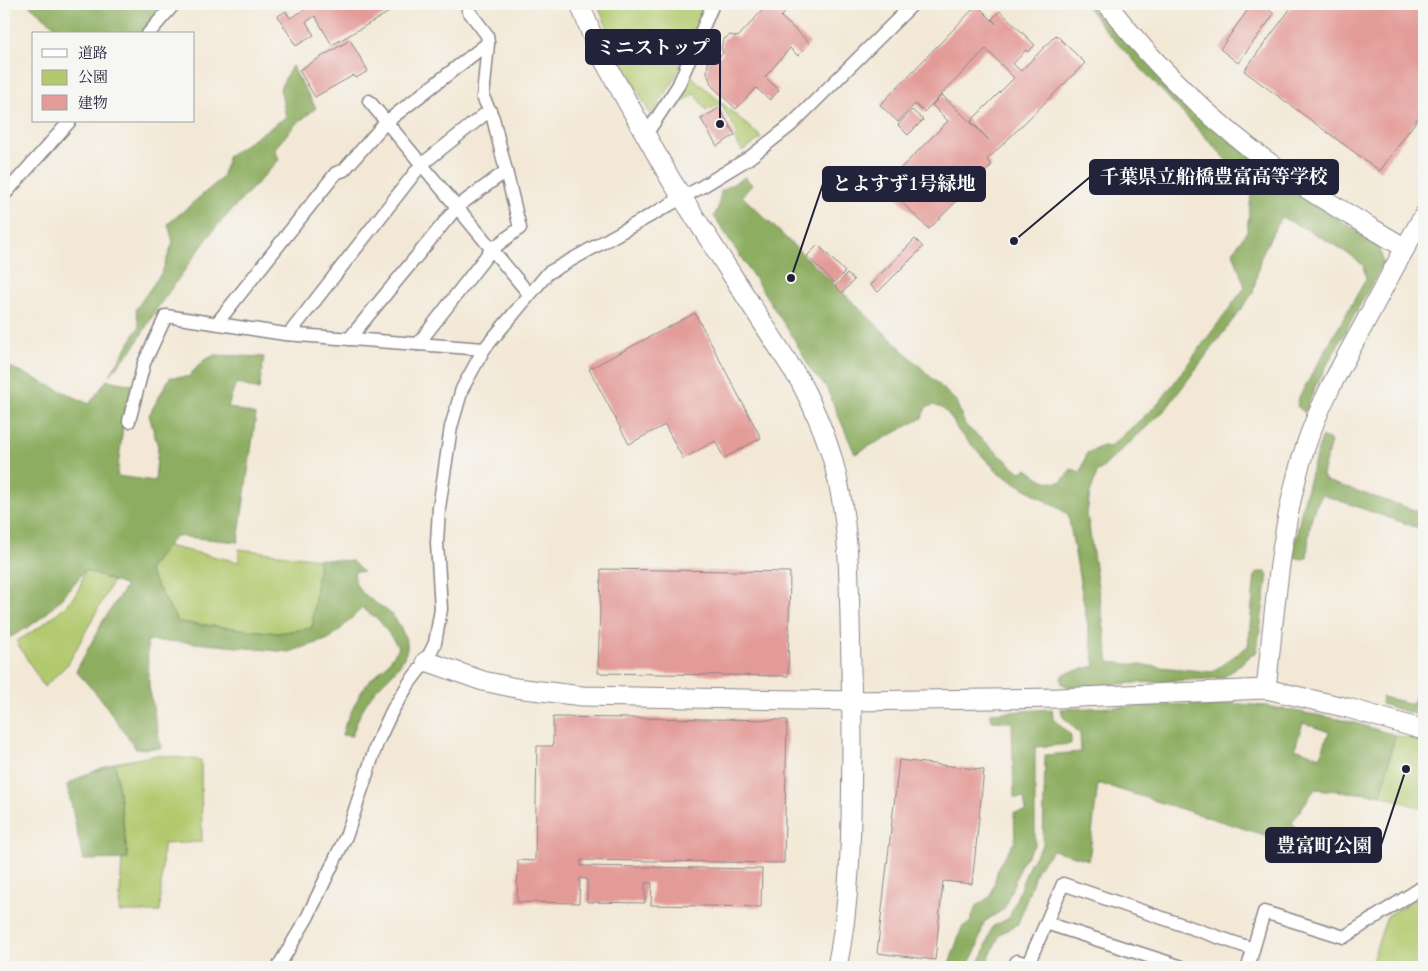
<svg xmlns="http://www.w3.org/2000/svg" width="1428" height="971" font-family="Cardo,'Noto Serif JP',serif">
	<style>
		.green { fill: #b2c96e; stroke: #6a7654 }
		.forest { fill: #8dad61; stroke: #58684e; fill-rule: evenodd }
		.building { fill: #e39b98 }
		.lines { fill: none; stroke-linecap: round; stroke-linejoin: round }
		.street-casing { stroke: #8a8588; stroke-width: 15 }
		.secondary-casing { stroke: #8a8588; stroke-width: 21 }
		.street { stroke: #fff; stroke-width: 12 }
		.secondary { stroke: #fff; stroke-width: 19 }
		.leader { fill: none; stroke: #22223b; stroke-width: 2 }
		.callout-dot { fill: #22223b; stroke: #f6f6f2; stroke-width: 2 }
		.callout { fill: #22223b; stroke: #22223b; stroke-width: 2 }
		.callout-label { font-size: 19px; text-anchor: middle; font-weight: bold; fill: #fff }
	</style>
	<rect width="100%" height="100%" fill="#f6f6f2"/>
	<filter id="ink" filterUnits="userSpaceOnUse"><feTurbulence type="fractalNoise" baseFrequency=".02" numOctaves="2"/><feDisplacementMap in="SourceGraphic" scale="10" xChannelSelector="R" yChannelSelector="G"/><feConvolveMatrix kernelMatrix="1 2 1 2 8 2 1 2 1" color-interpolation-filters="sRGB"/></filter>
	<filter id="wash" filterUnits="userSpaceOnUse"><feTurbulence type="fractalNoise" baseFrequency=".0096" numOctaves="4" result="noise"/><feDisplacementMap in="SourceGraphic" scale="20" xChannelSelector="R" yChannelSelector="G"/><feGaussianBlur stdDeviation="1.12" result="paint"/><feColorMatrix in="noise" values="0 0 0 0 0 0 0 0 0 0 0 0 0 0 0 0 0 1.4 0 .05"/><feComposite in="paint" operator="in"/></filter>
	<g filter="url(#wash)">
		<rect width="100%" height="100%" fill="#f3e8d6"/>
		<!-- green -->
		<g class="green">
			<path d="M597,4H707L673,82L651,116L623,63Z"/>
			<path d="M691,76L762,138L742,151L734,138L738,134L721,104L706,111L695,93L674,108Z"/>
			<path d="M167,546L239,562V549L319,559L312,628L278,633L178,622L148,570Z"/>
			<path d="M85,570L113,581L68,664L44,687L16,641C30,635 70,606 77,592C81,586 82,577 85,570Z"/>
			<path d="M1395,735L1424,742V809L1381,795Z"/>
			<path d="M157,755L201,760L202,842L163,844L160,912H119L122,859H128L115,763Z"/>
			<path d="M1424,894V967H1370L1387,916Z"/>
		</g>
		<!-- forest -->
		<g class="forest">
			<path d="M28,4H171L143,34H64Z"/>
			<path d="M1085,4H1097L1112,23L1335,217L1379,245L1383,263L1316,385L1305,413L1297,406L1299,397L1366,279L1363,265C1338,245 1310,231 1281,217L1261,256L1253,293L1166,409L1097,473L1090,493L1087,513L1109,662L1212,672L1248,646L1255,575L1257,572H1266L1268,575L1257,651L1223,678L1069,687L1062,684L1061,677L1066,673L1095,666L1068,514L999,473L959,432L950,416L942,408L934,405L926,407L922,418L855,454L826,387L812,372L794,339L714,216L718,208L721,191L745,177L752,185L742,196L956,401L965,425L1020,472L1027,469C1039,478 1046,484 1061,482L1071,469L1081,472L1087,453L1102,446L1110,447L1159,403L1245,287L1233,252L1247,231L1252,187L1105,30Z"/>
			<path d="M292,66L316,108L295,125L275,148L279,160L215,228L158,307L134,347L110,375L139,327L136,309L162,272L173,242L168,224L222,178L228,156L286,117L280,88Z"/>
			<path d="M215,355L264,357L259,390L236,383L228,407L256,415L238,542L175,536L148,570L178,622L278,633L312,628L319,559L352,561L363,572L355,571C350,593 380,603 392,615C397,620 401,628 404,635C406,640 408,644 407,649C403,666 388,677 377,689C365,702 357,719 352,736L342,735L346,722L360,694L370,680L385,667L399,648L379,620L362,608L343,627L329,639L289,652L185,642L147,641L149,687L161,748L136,749L102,700L76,671L103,621L126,586L85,570C60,602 42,623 4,640V364L89,404L107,380L133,385L124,418L117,476L155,481L158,447L149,415L170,377H188L204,360Z"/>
			<path d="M1322,437L1329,439L1331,442L1322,474L1326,481L1424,513V530L1323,495C1309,510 1309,537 1307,557L1303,559L1293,557C1299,516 1309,477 1322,437Z"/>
			<path d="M1424,670V717L1381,704L1382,697L1413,704Z"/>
			<path d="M1228,703L1266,706L1344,720L1395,735L1381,795L1315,789L1292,822L1303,840L1355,851L1360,854L1359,859L1355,862L1348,861L1098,783L1089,860L1053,850L1037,869L1018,924L1000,934L985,967H976L984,953L992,927L1009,918L1030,863L1043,845L1045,755L1081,752L1080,734L1063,717L1061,709ZM1303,723L1329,732L1320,757L1295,748Z"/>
			<path d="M1052,709L1053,719L1071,735V744L1035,747V845L1022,862L1004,909L984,922L977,948L967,967H948L962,927L970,923L976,906L991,896L999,865L1015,841L1014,813L1026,812L1024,798H1014L1012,722L992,721L990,713Z"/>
			<path d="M115,763L128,859L83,860L67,785L84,775Z"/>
		</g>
		<g id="blocks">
			<!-- building -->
			<g class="building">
				<path d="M308,4H396L398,7L332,45L315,16L306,22L314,35L296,46L278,16L286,11L290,18L310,7Z"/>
				<path d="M768,4L773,9L776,5L785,13L781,17L810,43L798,56L790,48L765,77L779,90L770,100L756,88L736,109L712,86L707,73L708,62L714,52L719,57L723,53L721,48L723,40L730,35L738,37Z"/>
				<path d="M1252,4H1261L1274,14L1238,63L1220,49Z"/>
				<path d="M1294,4H1424V110L1380,171L1244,71Z"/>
				<path d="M977,5L996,24L992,19L1000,11L1035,45L1028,52L1026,50L1013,64L1021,71L1056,35L1085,63L987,160L992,165L929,229L884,185L948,121L932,105L942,95L989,140L971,121L1014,78L986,49L924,112L915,104L898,122L880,105Z"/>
				<path d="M350,40L368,71L356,78L354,75L315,97L299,70Z"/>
				<path d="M719,108L735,135L717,146L701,119Z"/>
				<path d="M912,110L923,120L908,135L898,125Z"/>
				<path d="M915,239L923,247L878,292L870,285Z"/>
				<path d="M818,245L845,272L834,283L807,256Z"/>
				<path d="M847,274L854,280L842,293L835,286Z"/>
				<path d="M695,313L761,438L724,458L715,441L683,459L665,425L629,444L589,369Z"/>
				<path d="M601,569L790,572L788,676L598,673Z"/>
				<path d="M553,717L787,720L784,863L581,860V866L762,869L761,907L651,905L652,883H645V903L587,902V879L580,878L579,903L517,902L518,860L535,861L537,746H553Z"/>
				<path d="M899,760L984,770L972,884L943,881L935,960L877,953Z"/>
			</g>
		</g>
	</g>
	<g filter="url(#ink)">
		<use href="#blocks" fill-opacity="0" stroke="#8a8588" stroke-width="1"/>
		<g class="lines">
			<!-- street casing -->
			<g class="street-casing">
				<g id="street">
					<path d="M148,34L174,4"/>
					<path d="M369,101L529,294"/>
					<path d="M645,136L678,86L713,4"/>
					<path d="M4,195L70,121"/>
					<path d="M217,323L336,173L344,170L385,123L488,43"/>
					<path d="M289,334L421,165L490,110"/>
					<path d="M349,339L457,207L506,171"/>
					<path d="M418,344L491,250L520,228L493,118L483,97L488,43L487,35L468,10"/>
					<path d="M129,421L144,363L166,316L285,334L484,349"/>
					<path d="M1046,923L1182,967"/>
					<path d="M1028,964L1063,884L1253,949"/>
					<path d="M278,967L307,918L347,834L377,743L393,709L410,682L426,661L435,643L441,609L437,543L439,508L451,427L462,389L484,349L548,273L703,186L749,158L791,125L913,4"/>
					<path d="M1014,967L1017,961L1037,967"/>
					<path d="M1248,967L1264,912L1344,937L1424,886"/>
				</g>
			</g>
			<!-- secondary casing -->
			<g class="secondary-casing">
				<g id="secondary">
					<path d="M580,4L597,48L671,180L800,381C815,410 829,441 836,473C848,521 849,570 850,619C851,662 852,705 852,748C851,821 852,895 837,967"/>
					<path d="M1107,4C1161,74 1227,136 1301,185C1335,207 1370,227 1405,248"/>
					<path d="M426,661L483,681L516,688L582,696L852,701L1057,698L1266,689L1348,708L1424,730"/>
					<path d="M1266,689C1275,609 1280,528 1304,451C1318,407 1340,368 1362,328C1382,290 1402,252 1424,215"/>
				</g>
			</g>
			<!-- street -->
			<use href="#street" class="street"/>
			<!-- secondary -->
			<use href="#secondary" class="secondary"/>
		</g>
	</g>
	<!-- callouts -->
	<path class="leader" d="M720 124L720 47M1014 241L1090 177M791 278L823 184M1406 769L1381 845"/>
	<g class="callout-dot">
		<circle cx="720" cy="124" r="5"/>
		<circle cx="1014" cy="241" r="5"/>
		<circle cx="791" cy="278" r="5"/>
		<circle cx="1406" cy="769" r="5"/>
	</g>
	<g class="callout">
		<rect x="586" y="30" width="134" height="34" rx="5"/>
		<rect x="1090" y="160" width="248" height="34" rx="5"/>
		<rect x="823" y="167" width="162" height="34" rx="5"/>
		<rect x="1266" y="828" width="115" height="34" rx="5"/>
	</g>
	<g class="callout-label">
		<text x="653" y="54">ミニストップ</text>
		<text x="1214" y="183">千葉県立船橋豊富高等学校</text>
		<text x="904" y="190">とよすず1号緑地</text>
		<text x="1324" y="852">豊富町公園</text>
	</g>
	<!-- margin -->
	<rect width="1428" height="971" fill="none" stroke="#f6f6f2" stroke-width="20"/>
	<!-- legend -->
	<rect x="32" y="32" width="162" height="90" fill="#f6f6f2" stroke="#a1a1a9"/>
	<rect x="42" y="49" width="25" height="8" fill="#ffffff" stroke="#a1a1a9"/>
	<text x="78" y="58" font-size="15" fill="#22223b">道路</text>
	<rect x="42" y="70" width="25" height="15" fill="#b2c96e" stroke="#a1a1a9"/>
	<text x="78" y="82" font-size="15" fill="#22223b">公園</text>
	<rect x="42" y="95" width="25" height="15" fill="#e39b98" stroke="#a1a1a9"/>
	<text x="78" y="108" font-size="15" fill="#22223b">建物</text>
</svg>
